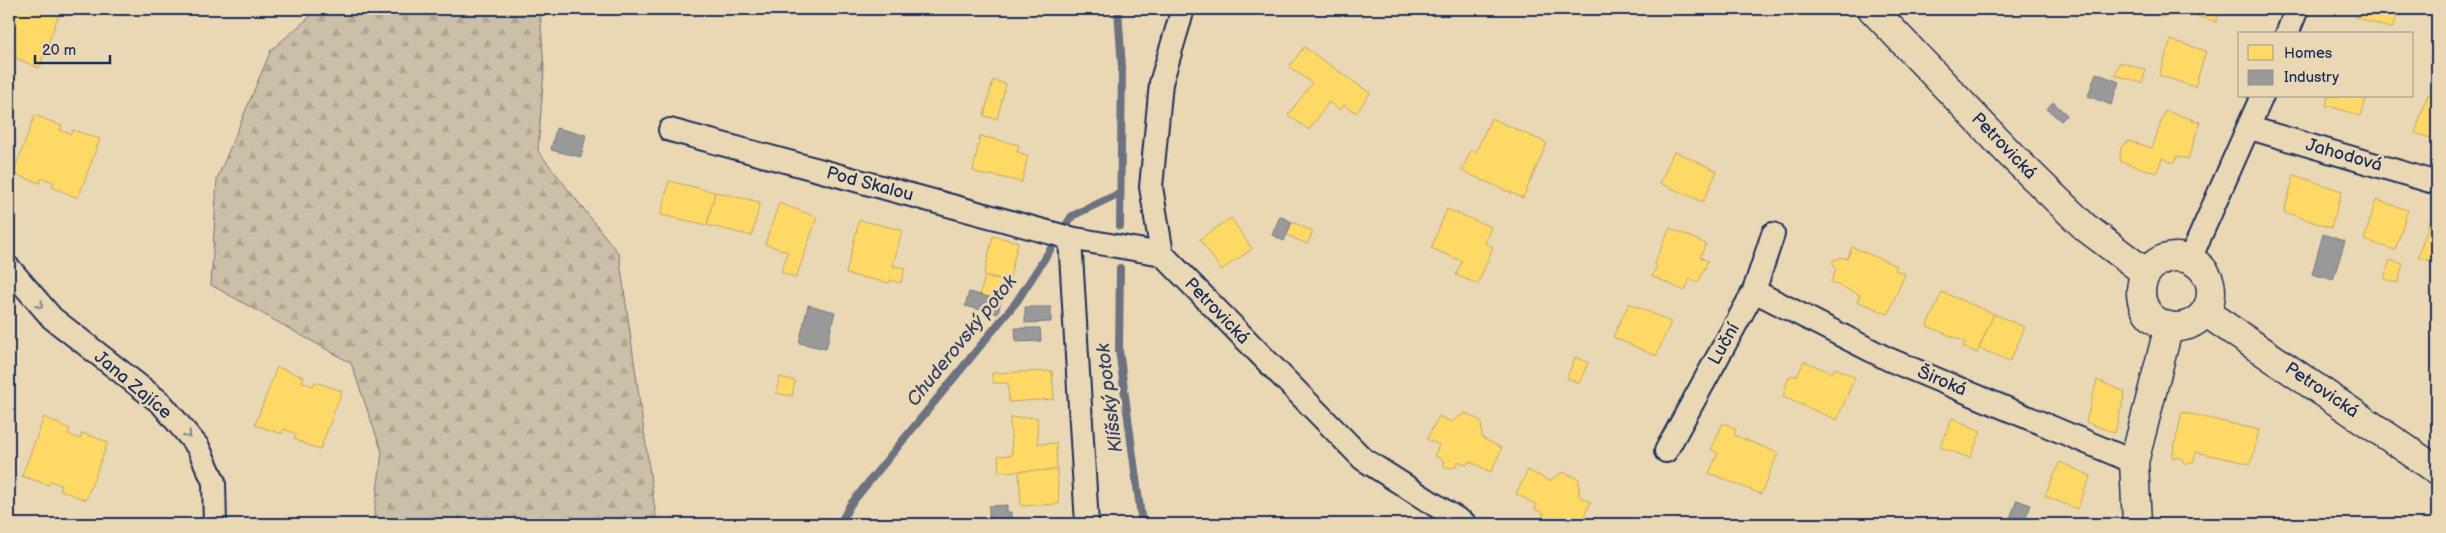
<svg xmlns="http://www.w3.org/2000/svg" width="2446" height="533" font-family="'Balsamiq Sans',sans-serif">
	<style>
		.forest { fill: url(#forest-firs); stroke: #747783 }
		.homes { fill: #ffd966; stroke: #bba664 }
		.industry { fill: #999; stroke: #737987 }
		.lines { fill: none; stroke-linecap: round; stroke-linejoin: round }
		.stream { stroke: #6d7280; stroke-width: 8 }
		.street-casing { stroke: #1b2f5e; stroke-width: 26 }
		.secondary-casing { stroke: #1b2f5e; stroke-width: 31 }
		.street { stroke: #ead8b5; stroke-width: 22 }
		.secondary { stroke: #ead8b5; stroke-width: 28 }
		.oneway { stroke: #82848a }
		.labels { text-anchor: middle; dominant-baseline: central; stroke-width: 5; stroke-linejoin: round; paint-order: stroke }
		.street-label { font-size: 18px; fill: #1b2f5e; stroke: #ead8b5 }
		.water-label { font-size: 19px; font-style: italic; fill: #364569; stroke: #ead8b5 }
	</style>
	<defs>
		<pattern id="forest-firs" width="22" height="20" patternUnits="userSpaceOnUse" patternTransform="scale(1.25)"><rect width="22" height="20" fill="#ccbfa8"/><path d="M5 1l3.5 6h-7zM16 11l3.5 6h-7z" fill="#afa493"/></pattern>
	</defs>
	<rect width="100%" height="100%" fill="#ead8b5"/>
	<filter id="ink" filterUnits="userSpaceOnUse"><feTurbulence type="fractalNoise" baseFrequency=".02" numOctaves="2"/><feDisplacementMap in="SourceGraphic" scale="10" xChannelSelector="R" yChannelSelector="G"/><feConvolveMatrix kernelMatrix="1 2 1 2 8 2 1 2 1" color-interpolation-filters="sRGB"/></filter>
	<g filter="url(#ink)">
		<!-- forest -->
		<path class="forest" d="M319,9H540L544,70L538,151L619,254L657,524H373L382,452L351,363L211,285L217,179L271,50Z"/>
		<!-- homes -->
		<g class="homes">
			<path d="M9,9H61L39,68L14,57L16,51L9,49Z"/>
			<path d="M2144,9H2166L2163,17Z"/>
			<path d="M2182,9H2220L2216,22L2182,11Z"/>
			<path d="M2359,9H2399L2392,29L2356,17Z"/>
			<path d="M2171,40L2206,51L2195,87L2159,75Z"/>
			<path d="M1304,47L1370,93L1356,113L1344,105L1340,110L1329,102L1309,130L1288,115L1312,83L1289,67Z"/>
			<path d="M2120,62L2146,70L2142,83L2115,75Z"/>
			<path d="M993,80L1006,84L997,119L984,116Z"/>
			<path d="M2428,94L2437,97V140L2415,133Z"/>
			<path d="M2328,96H2367L2361,116L2326,105Z"/>
			<path d="M2165,111L2200,122L2188,159L2177,156L2175,162H2171L2162,158L2157,173L2121,162L2120,153L2122,146L2129,141L2152,148Z"/>
			<path d="M35,115L62,126L60,130L71,134L73,130L100,139L78,198L52,187L54,182L42,178L40,183L13,174Z"/>
			<path d="M1491,118L1547,143L1523,198L1462,171L1471,150L1476,152Z"/>
			<path d="M980,136L1019,145L1017,152L1028,155L1022,182L991,175L986,176L973,171Z"/>
			<path d="M1674,151L1717,171L1703,202L1660,183Z"/>
			<path d="M2294,175L2342,191L2331,228L2284,212Z"/>
			<path d="M669,181L715,192L707,225L661,215Z"/>
			<path d="M715,192L760,202L752,236L707,225Z"/>
			<path d="M2376,200L2408,210L2395,250L2364,240Z"/>
			<path d="M779,203L817,217L796,278L781,272L788,252L765,244Z"/>
			<path d="M1447,209L1491,227L1485,243L1493,247L1478,284L1456,275L1462,261L1431,248Z"/>
			<path d="M1231,218L1252,249L1221,270L1200,239Z"/>
			<path d="M2431,218L2437,220V263L2418,257Z"/>
			<path d="M859,220L902,230L893,266L905,268L901,283L890,280L889,283L846,274Z"/>
			<path d="M1292,222L1313,231L1307,244L1287,235Z"/>
			<path d="M1670,228L1706,244L1700,257L1708,261L1698,283L1690,279L1685,291L1652,276L1657,265L1654,264Z"/>
			<path d="M993,236L1018,242L1009,281L984,275Z"/>
			<path d="M1852,247L1897,266L1895,270L1905,274L1888,314L1857,301L1860,295L1831,282L1836,270L1832,261L1842,257L1847,259Z"/>
			<path d="M2390,260L2403,264L2398,283L2384,279Z"/>
			<path d="M985,276L1009,281L1004,300L980,295Z"/>
			<path d="M1942,292L1994,314L1977,353L1963,347L1965,342L1927,326Z"/>
			<path d="M1629,303L1671,322L1656,356L1613,337Z"/>
			<path d="M1994,314L2025,327L2010,361L1979,348Z"/>
			<path d="M1575,357L1588,363L1579,383L1567,378Z"/>
			<path d="M1804,361L1832,373L1835,368L1855,377L1837,420L1783,397L1788,379L1792,375L1797,377Z"/>
			<path d="M277,367L304,377L302,382L313,386L315,382L342,391L320,450L294,439L296,434L284,429L282,434L255,425Z"/>
			<path d="M1052,371L1054,399L1009,402L1008,383H993L992,373Z"/>
			<path d="M780,377L795,381L792,396L776,393Z"/>
			<path d="M2097,380L2125,392L2115,433L2086,422Z"/>
			<path d="M2182,412L2259,430L2251,464L2196,452L2194,461L2186,465L2181,458L2172,457Z"/>
			<path d="M1465,413L1481,421L1482,438L1502,448L1491,472L1469,461L1467,465L1458,461L1456,467L1450,468L1444,466L1443,460L1434,456L1439,445L1427,439L1439,416L1451,422Z"/>
			<path d="M44,417L70,429L68,434L80,439L82,433L108,442L86,500L60,490L61,485L50,481L49,485L22,476Z"/>
			<path d="M1037,417L1038,444L1056,443L1057,470L999,472L998,456L1012,455L1010,418Z"/>
			<path d="M1952,418L1981,431L1970,458L1940,447Z"/>
			<path d="M1723,423L1736,429L1734,435L1778,453L1761,494L1709,473L1718,453L1711,450Z"/>
			<path d="M2060,462L2091,476L2077,509L2045,496Z"/>
			<path d="M1057,470L1059,504L1021,506L1019,471Z"/>
			<path d="M1528,470L1549,481L1563,472L1579,479V496L1591,502L1580,524L1567,520L1565,524H1542L1541,519L1544,513L1535,509L1537,505L1516,494Z"/>
		</g>
		<!-- industry -->
		<g class="industry">
			<path d="M1134,9H1153L1134,11Z"/>
			<path d="M2096,73L2119,82L2111,105L2088,96Z"/>
			<path d="M2053,102L2067,115L2061,121L2047,109Z"/>
			<path d="M556,128L586,135L581,157L551,150Z"/>
			<path d="M1280,216L1292,222L1284,241L1272,235Z"/>
			<path d="M2323,234L2345,241L2333,280L2312,274Z"/>
			<path d="M969,292L1001,300L998,314L965,306Z"/>
			<path d="M808,305L835,312L826,349L799,343Z"/>
			<path d="M1025,307H1051V322L1025,323Z"/>
			<path d="M1015,328H1040L1041,341L1016,342Z"/>
			<path d="M2017,500L2031,505L2023,524L2008,523Z"/>
			<path d="M1007,505V512H1011V524H989V506Z"/>
			<path d="M1056,522V524H1014Z"/>
		</g>
		<g class="lines">
			<!-- stream -->
			<g class="stream">
				<path d="M1118,9L1122,68L1120,226"/>
				<path d="M1120,268L1119,350L1142,524"/>
				<path d="M840,524L850,505L1017,301L1072,216L1120,193"/>
			</g>
			<!-- street casing -->
			<g class="street-casing">
				<g id="street">
					<path d="M1183,9L1161,83L1151,187L1162,254L1363,459L1465,524"/>
					<path d="M2287,34L2297,9"/>
					<path d="M2250,128L2437,183"/>
					<path d="M670,130L1070,238L1162,254"/>
					<path d="M1070,238L1087,524"/>
					<path d="M2190,259L2262,96"/>
					<path d="M9,268L52,318L161,403L198,447L214,482L215,524"/>
					<path d="M1754,291L1888,359L2134,462"/>
					<path d="M1666,451L1754,291L1773,234"/>
				</g>
			</g>
			<!-- secondary casing -->
			<g class="secondary-casing">
				<g id="secondary">
					<path d="M1872,9L2012,156L2085,227L2146,273"/>
					<circle cx="2176" cy="292" r="35"/>
					<path d="M2205,312L2437,470"/>
					<path d="M2137,524L2134,462L2169,326"/>
				</g>
			</g>
			<!-- street -->
			<use href="#street" class="street"/>
			<!-- secondary -->
			<use href="#secondary" class="secondary"/>
		</g>
		<!-- one-way arrows -->
		<defs><path id="oneway-chevron" d="M-2-3.5L2.5 0L-2 3.5" fill="none" stroke-width="1.6" stroke-linecap="round" stroke-linejoin="round" transform="scale(1.25)"/></defs>
		<g class="oneway">
			<use href="#oneway-chevron" transform="translate(40 305) rotate(48)"/>
			<use href="#oneway-chevron" transform="translate(188 435) rotate(50)"/>
		</g>
	</g>
	<g class="labels">
		<!-- street labels -->
		<g class="street-label">
			<text transform="translate(2004 146) rotate(46)">Petrovická</text>
			<text transform="translate(2344 155) rotate(16)">Jahodová</text>
			<text transform="translate(870 184) rotate(15)">Pod Skalou</text>
			<text transform="translate(1217 311) rotate(46)">Petrovická</text>
			<text transform="translate(1724 344) rotate(-61)">Luční</text>
			<text transform="translate(1942 381) rotate(23)">Široká</text>
			<text transform="translate(133 385) rotate(40)">Jana Zajíce</text>
			<text transform="translate(2322 390) rotate(34)">Petrovická</text>
		</g>
		<!-- water labels -->
		<g class="water-label">
			<text transform="translate(962 341) rotate(-51)">Chuderovský potok</text>
			<text transform="translate(1110 398) rotate(-97)">Klíšský potok</text>
		</g>
	</g>
	<!-- margin -->
	<rect width="2446" height="533" fill="none" stroke="#ead8b5" stroke-width="30"/>
	<rect x="15" y="15" width="2416" height="503" fill="none" stroke="#1b2f5e" stroke-width="2" filter="url(#ink)"/>
	<!-- legend -->
	<rect x="2238" y="32" width="175" height="65" fill="#ead8b5" stroke="#979492"/>
	<rect x="2248" y="45" width="25" height="15" fill="#ffd966" stroke="#979492"/>
	<text x="2284" y="58" font-size="15" fill="#1b2f5e">Homes</text>
	<rect x="2248" y="70" width="25" height="15" fill="#999999" stroke="#979492"/>
	<text x="2284" y="82" font-size="15" fill="#1b2f5e">Industry</text>
	<!-- scale -->
	<path d="M35 55v8h75v-8" fill="none" stroke="#1b2f5e" stroke-width="2.5"/>
	<text x="42" y="55" font-size="15" fill="#1b2f5e" stroke="#ead8b5" stroke-width="4" paint-order="stroke">20 m</text>
</svg>
